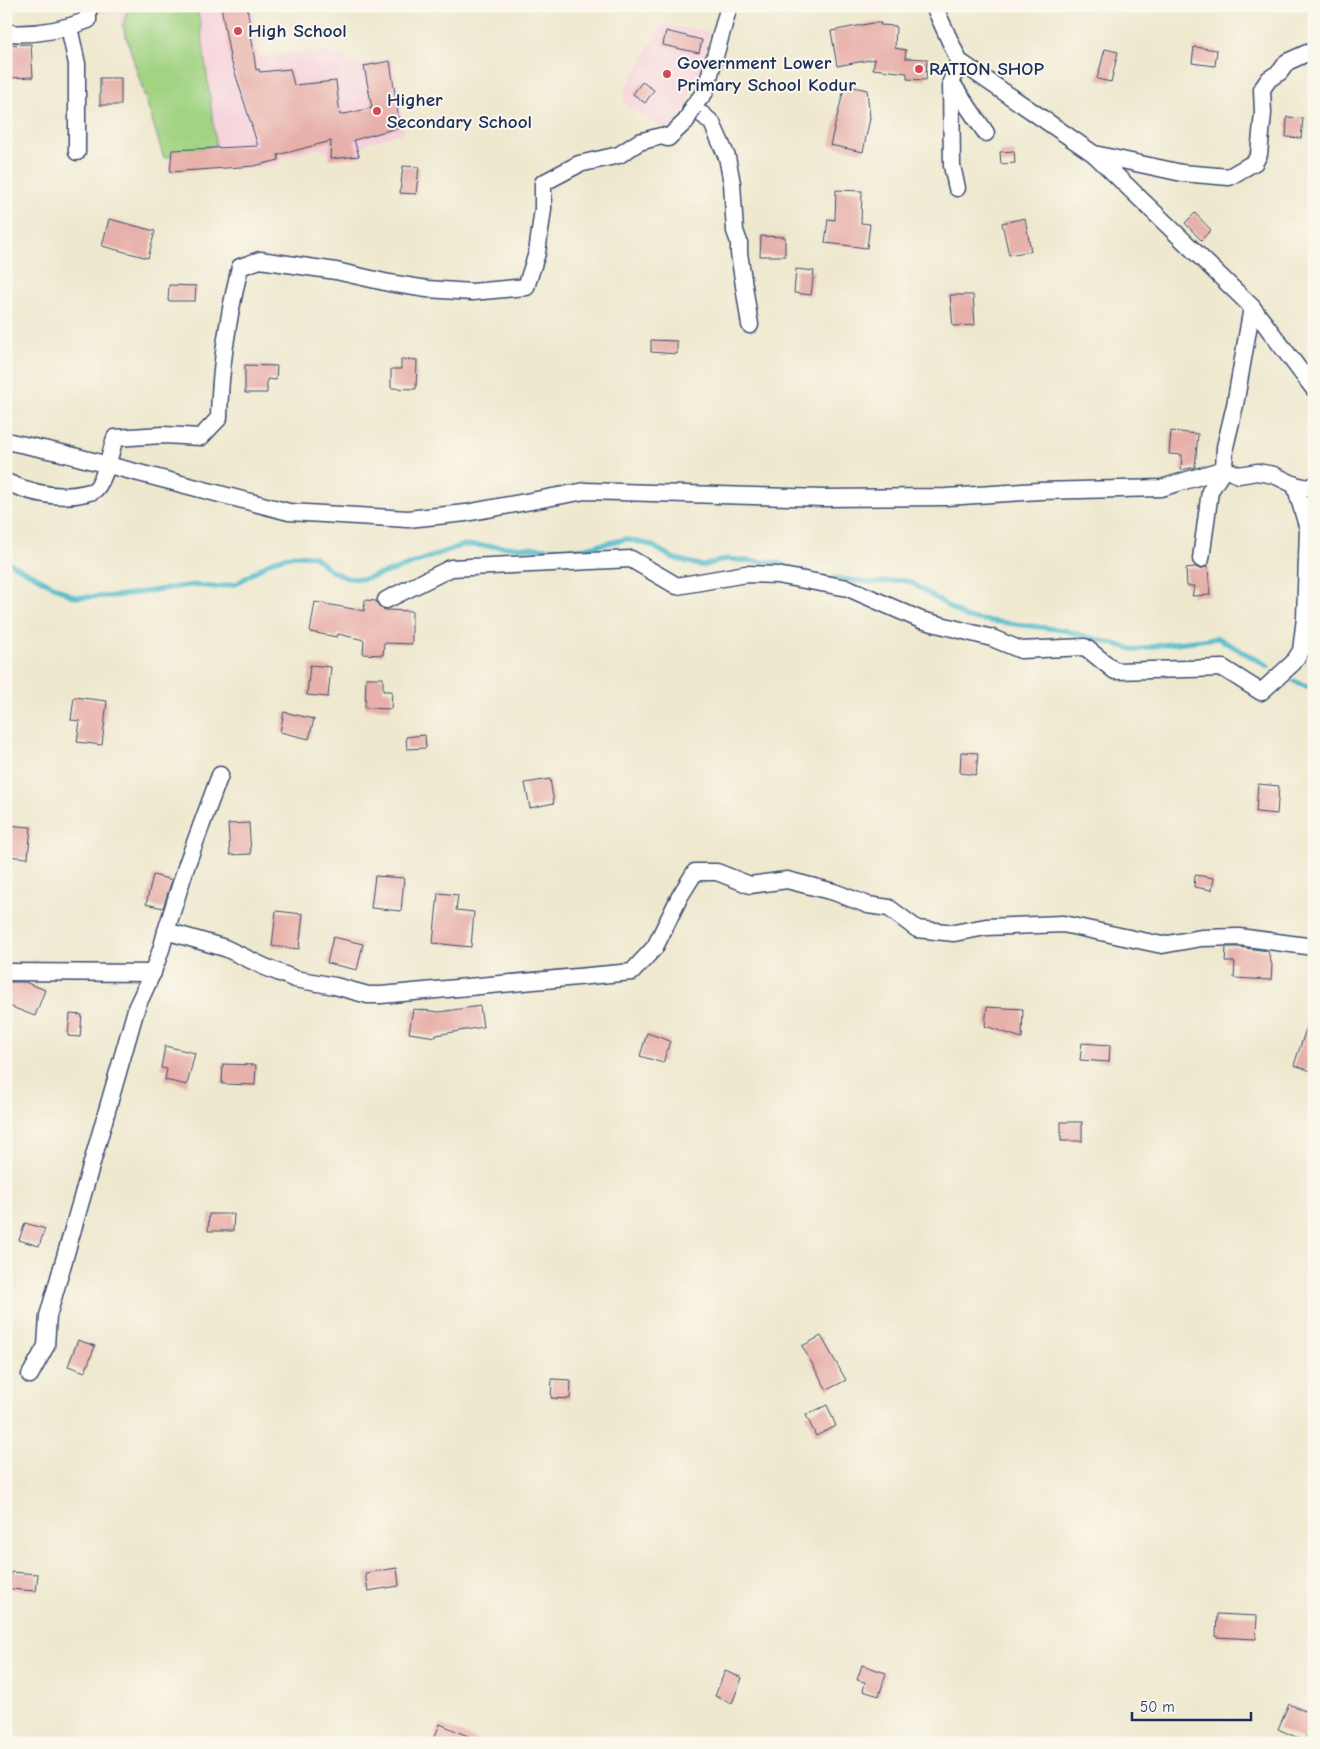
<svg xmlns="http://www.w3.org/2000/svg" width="1320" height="1749" font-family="'Comic Neue',sans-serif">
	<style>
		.built { fill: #f5cfda }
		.green { fill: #a1d382; stroke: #5e8170 }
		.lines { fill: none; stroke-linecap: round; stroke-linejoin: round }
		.stream { stroke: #4fbacb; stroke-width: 5 }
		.building { fill: #e7b0aa }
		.street-casing { stroke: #3b4b6f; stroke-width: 19 }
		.street { stroke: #fff; stroke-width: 16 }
		.street-bridge-casing { stroke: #3b4b6f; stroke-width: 19; stroke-linecap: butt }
		.street-bridge { stroke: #fff; stroke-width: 16 }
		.poi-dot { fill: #d1495b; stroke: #fbf7ec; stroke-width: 2 }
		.labels { text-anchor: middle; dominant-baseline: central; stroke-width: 4; stroke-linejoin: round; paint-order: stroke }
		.poi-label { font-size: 19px; font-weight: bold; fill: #1b2f5e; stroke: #fbf7ec; text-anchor: start }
	</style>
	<rect width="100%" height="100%" fill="#fbf7ec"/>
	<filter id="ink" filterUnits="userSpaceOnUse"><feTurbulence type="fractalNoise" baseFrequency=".02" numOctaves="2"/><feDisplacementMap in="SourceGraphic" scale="10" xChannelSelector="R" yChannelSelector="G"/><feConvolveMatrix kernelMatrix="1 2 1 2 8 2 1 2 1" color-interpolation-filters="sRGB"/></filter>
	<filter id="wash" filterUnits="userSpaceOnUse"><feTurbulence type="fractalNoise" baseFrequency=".0096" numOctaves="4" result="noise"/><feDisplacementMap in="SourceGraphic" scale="20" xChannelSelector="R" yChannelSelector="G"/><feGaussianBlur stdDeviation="1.12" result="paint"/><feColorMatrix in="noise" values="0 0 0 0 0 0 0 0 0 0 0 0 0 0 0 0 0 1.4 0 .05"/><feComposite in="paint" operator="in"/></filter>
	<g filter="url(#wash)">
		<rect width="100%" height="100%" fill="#eee8ce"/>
		<!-- built -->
		<g class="built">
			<path d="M93,6H252L258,56L320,52L345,57L352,65H358L391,58L398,86L404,132L367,143L362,148V157L330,159L326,151L318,148L295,155L282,157V160L277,164L268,167L169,171V152L161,153L120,23L119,13H93Z"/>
			<path d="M661,25L709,31L706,56L686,106L669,133L624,104L625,91Z"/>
		</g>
		<!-- green -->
		<path class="green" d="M128,6L196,7L200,22L216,145L164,158L123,26Z"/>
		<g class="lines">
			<!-- stream -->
			<g class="stream">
				<path d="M6,561L74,597H88L115,596L192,585L216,587L236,584L272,561L294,555L314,556L331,571L347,578L363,579L395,570L463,545L557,549H581L626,539L651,545L673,558L703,566L726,559L779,563L789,568L809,573"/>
				<path d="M834,578L873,583L902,580L910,582L967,618L1063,630L1136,650L1160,645L1218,638L1268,666"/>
				<path d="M1294,681L1314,689"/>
			</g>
		</g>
		<g id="blocks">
			<!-- building -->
			<g class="building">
				<path d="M221,6H247L256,70L259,69L260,72L290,69L294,85L336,81L340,115L372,108L364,66L390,61L400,127L354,140L359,156L330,159L331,141L278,155L279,160L254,166L170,172L172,150L258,146L232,63H231Z"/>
				<path d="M873,23H881L880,25L896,26L895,48L906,50L905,58L927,59L926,80L907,79V73L873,69L875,59L837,66L831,31Z"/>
				<path d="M666,31L702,40L699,53L663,45Z"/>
				<path d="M31,44L33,77L8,78L6,45Z"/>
				<path d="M1194,47L1217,50L1215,66L1192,63Z"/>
				<path d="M1105,49L1118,52L1111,82L1097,79Z"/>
				<rect x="100" y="78" width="21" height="27"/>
				<path d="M642,82L654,90L645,103L633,94Z"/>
				<path d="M845,85L867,90L870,118L863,152L830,145Z"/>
				<path d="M1287,117L1303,118L1301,138L1286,137Z"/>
				<path d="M1014,151L1015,163L1001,164L1000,152Z"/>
				<path d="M403,166L419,167L416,194L400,193Z"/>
				<path d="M836,190L862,191L861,223L870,224L867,248L825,243L828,219L835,220Z"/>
				<path d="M1195,213L1211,230L1201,240L1185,223Z"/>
				<path d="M1025,218L1031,251L1009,255L1002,223Z"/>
				<path d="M109,219L155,231L148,258L102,246Z"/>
				<path d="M761,236L785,237V256H760Z"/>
				<path d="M796,269L814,271L811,295L794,293Z"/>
				<path d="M169,285L196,286L195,301H168Z"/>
				<path d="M950,295H973L975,325L953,326Z"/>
				<path d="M651,340L677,341V354L651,352Z"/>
				<path d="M401,359L417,360L416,389L391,388V369H401Z"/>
				<path d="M245,365L277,366L276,380L267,379V393H245Z"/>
				<path d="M1171,431L1198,434L1195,467L1181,470L1182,455L1169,454Z"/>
				<path d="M1208,566L1210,595L1192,596L1195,586H1187L1186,568L1195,567L1200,569Z"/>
				<path d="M365,600L376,601L380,608L385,610L412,611V644L384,643L383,655L363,654L364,640L338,634L337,637L310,632L315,602L364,611Z"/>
				<path d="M310,665L331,667L328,697L307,695Z"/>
				<path d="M366,678H383V691H392L391,709L365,708Z"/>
				<path d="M74,697L107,701L102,745L77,742L80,721L71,720Z"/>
				<path d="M284,712L314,719L309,739L280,732Z"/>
				<path d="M425,735L426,748L407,749L406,737Z"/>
				<path d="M961,752L978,753L976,775L960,773Z"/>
				<path d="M550,779L554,803L530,808L525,783Z"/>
				<path d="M1258,784L1279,786L1277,814L1256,812Z"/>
				<path d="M249,823L251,854L230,855L228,824Z"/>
				<path d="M6,825L31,827L28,858L6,856Z"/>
				<path d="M153,875L172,880L163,908L146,904Z"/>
				<path d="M1195,875L1214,878L1212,890L1194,887Z"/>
				<path d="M375,876L404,878L401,911L371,908Z"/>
				<path d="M438,893L458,895L456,910L474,912L471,947L433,943Z"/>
				<path d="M276,911L303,914L299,949L272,946Z"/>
				<path d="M333,937L363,944L357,970L327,963Z"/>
				<path d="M1226,947H1238L1268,951L1272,965L1271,980L1234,978L1235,962H1225Z"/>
				<path d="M7,982H25L45,990L35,1016L6,1005Z"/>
				<path d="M480,1006L483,1027L436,1035V1037L409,1033L413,1009L439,1012Z"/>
				<path d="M987,1007L1023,1009L1022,1038L985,1026Z"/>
				<path d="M70,1014L82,1015L80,1037L68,1036Z"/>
				<path d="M1311,1014H1314V1072L1294,1065Z"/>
				<path d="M647,1033L670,1041L663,1063L640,1056Z"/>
				<path d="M1082,1043L1110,1045L1109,1062L1080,1060Z"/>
				<path d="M165,1046L195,1053L187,1085L165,1080L167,1069L161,1068Z"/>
				<path d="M223,1064L256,1065L255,1085L222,1084Z"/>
				<rect x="1061" y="1122" width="21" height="19"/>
				<path d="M209,1214H234L233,1231H208Z"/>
				<path d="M25,1223L45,1229L39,1246L19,1240Z"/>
				<path d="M821,1336L846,1380L827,1390L802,1346Z"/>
				<path d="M78,1340L95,1346L85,1372L68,1366Z"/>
				<path d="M552,1379L571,1380L570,1399L551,1398Z"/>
				<path d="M827,1405L836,1426L816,1436L806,1415Z"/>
				<path d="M397,1568L399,1586L368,1591L365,1573Z"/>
				<path d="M11,1572L38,1574L36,1591L10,1589Z"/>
				<path d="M1217,1614L1257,1616L1256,1639L1216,1637Z"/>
				<path d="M862,1665L886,1673L879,1696L863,1691L865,1682L857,1680Z"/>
				<path d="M725,1671L742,1678L732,1703L715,1696Z"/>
				<path d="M1289,1704L1314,1715V1721L1305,1741L1278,1729Z"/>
				<path d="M440,1724L484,1743H432Z"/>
			</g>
		</g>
	</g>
	<g filter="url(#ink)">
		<use href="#blocks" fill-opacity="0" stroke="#3b4b6f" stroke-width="1"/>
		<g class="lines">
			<!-- street casing -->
			<g class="street-casing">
				<g id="street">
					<path d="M729,6L705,92L691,109L703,115L712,123L727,157L732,183L735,231L739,242V253L750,325"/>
					<path d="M934,6L959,61L1094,154L1252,307L1314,389"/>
					<path d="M69,27L77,64V152"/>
					<path d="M6,33C34,35 63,30 88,20V6"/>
					<path d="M951,82L986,133"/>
					<path d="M1094,154L1182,173L1229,177L1255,162L1259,154L1263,113L1262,89L1269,79L1280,72L1287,62L1307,53L1314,55"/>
					<path d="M957,188L952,166L951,82L959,61"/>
					<path d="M6,441L62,453L289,512L408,519L466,513L585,491L823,498L946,497L1039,491L1161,488L1224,469L1210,491L1201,559"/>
					<path d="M6,482C31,493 59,500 86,493C88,492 91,492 93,491C104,485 111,450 115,438L163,435L201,437L219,418C220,366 228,317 240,267L260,260L336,271L389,283L427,289L472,292L526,287L537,253L543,209V183L579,164L619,155L639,142L661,136L668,138L686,121"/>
					<path d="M1295,485L1308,488L1314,485"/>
					<path d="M386,600L451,568L631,559L677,586L746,574L777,575L848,588L921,620L992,638L1021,650L1085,647L1115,671L1223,668L1261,692L1293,663L1301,651L1305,618L1308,529L1295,485L1274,475L1257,472L1239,475L1224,469L1225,447L1235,405L1252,307"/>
					<path d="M166,931L187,864L220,775"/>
					<path d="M6,972L153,973"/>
					<path d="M30,1375L46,1346L48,1316L137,1006C149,981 160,958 166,931L225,948L265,967L295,979L335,986L368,995H381L632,972L655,947L680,896L695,872H717L750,885L787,880L834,892L868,905L889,908L917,929L954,933L986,927L1063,924L1162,945L1201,938L1239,937L1314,947"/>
				</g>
			</g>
			<!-- street -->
			<use href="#street" class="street"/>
			<!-- street-bridge casing -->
			<g class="street-bridge-casing">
				<path id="street-bridge" d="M686,121L693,108"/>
			</g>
			<!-- street-bridge -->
			<use href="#street-bridge" class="street-bridge"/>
		</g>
	</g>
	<!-- markers -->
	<g class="poi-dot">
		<circle cx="238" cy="31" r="5"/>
		<circle cx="919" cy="69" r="5"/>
		<circle cx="667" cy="74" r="5"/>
		<circle cx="377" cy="111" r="5"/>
	</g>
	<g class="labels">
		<!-- poi labels -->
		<g class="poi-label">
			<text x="248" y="31">High School</text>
			<text x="677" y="63">Government Lower<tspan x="677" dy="22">Primary School Kodur</tspan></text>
			<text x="929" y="69">RATION SHOP</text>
			<text x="387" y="100">Higher<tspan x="387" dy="22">Secondary School</tspan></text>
		</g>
	</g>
	<!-- margin -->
	<rect width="1320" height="1749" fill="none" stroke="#fbf7ec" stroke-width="25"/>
	<!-- scale -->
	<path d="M1132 1712v8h119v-8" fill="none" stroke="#1b2f5e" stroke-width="2.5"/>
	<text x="1140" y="1712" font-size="15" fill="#1b2f5e" stroke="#fbf7ec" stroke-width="4" paint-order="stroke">50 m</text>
</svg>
